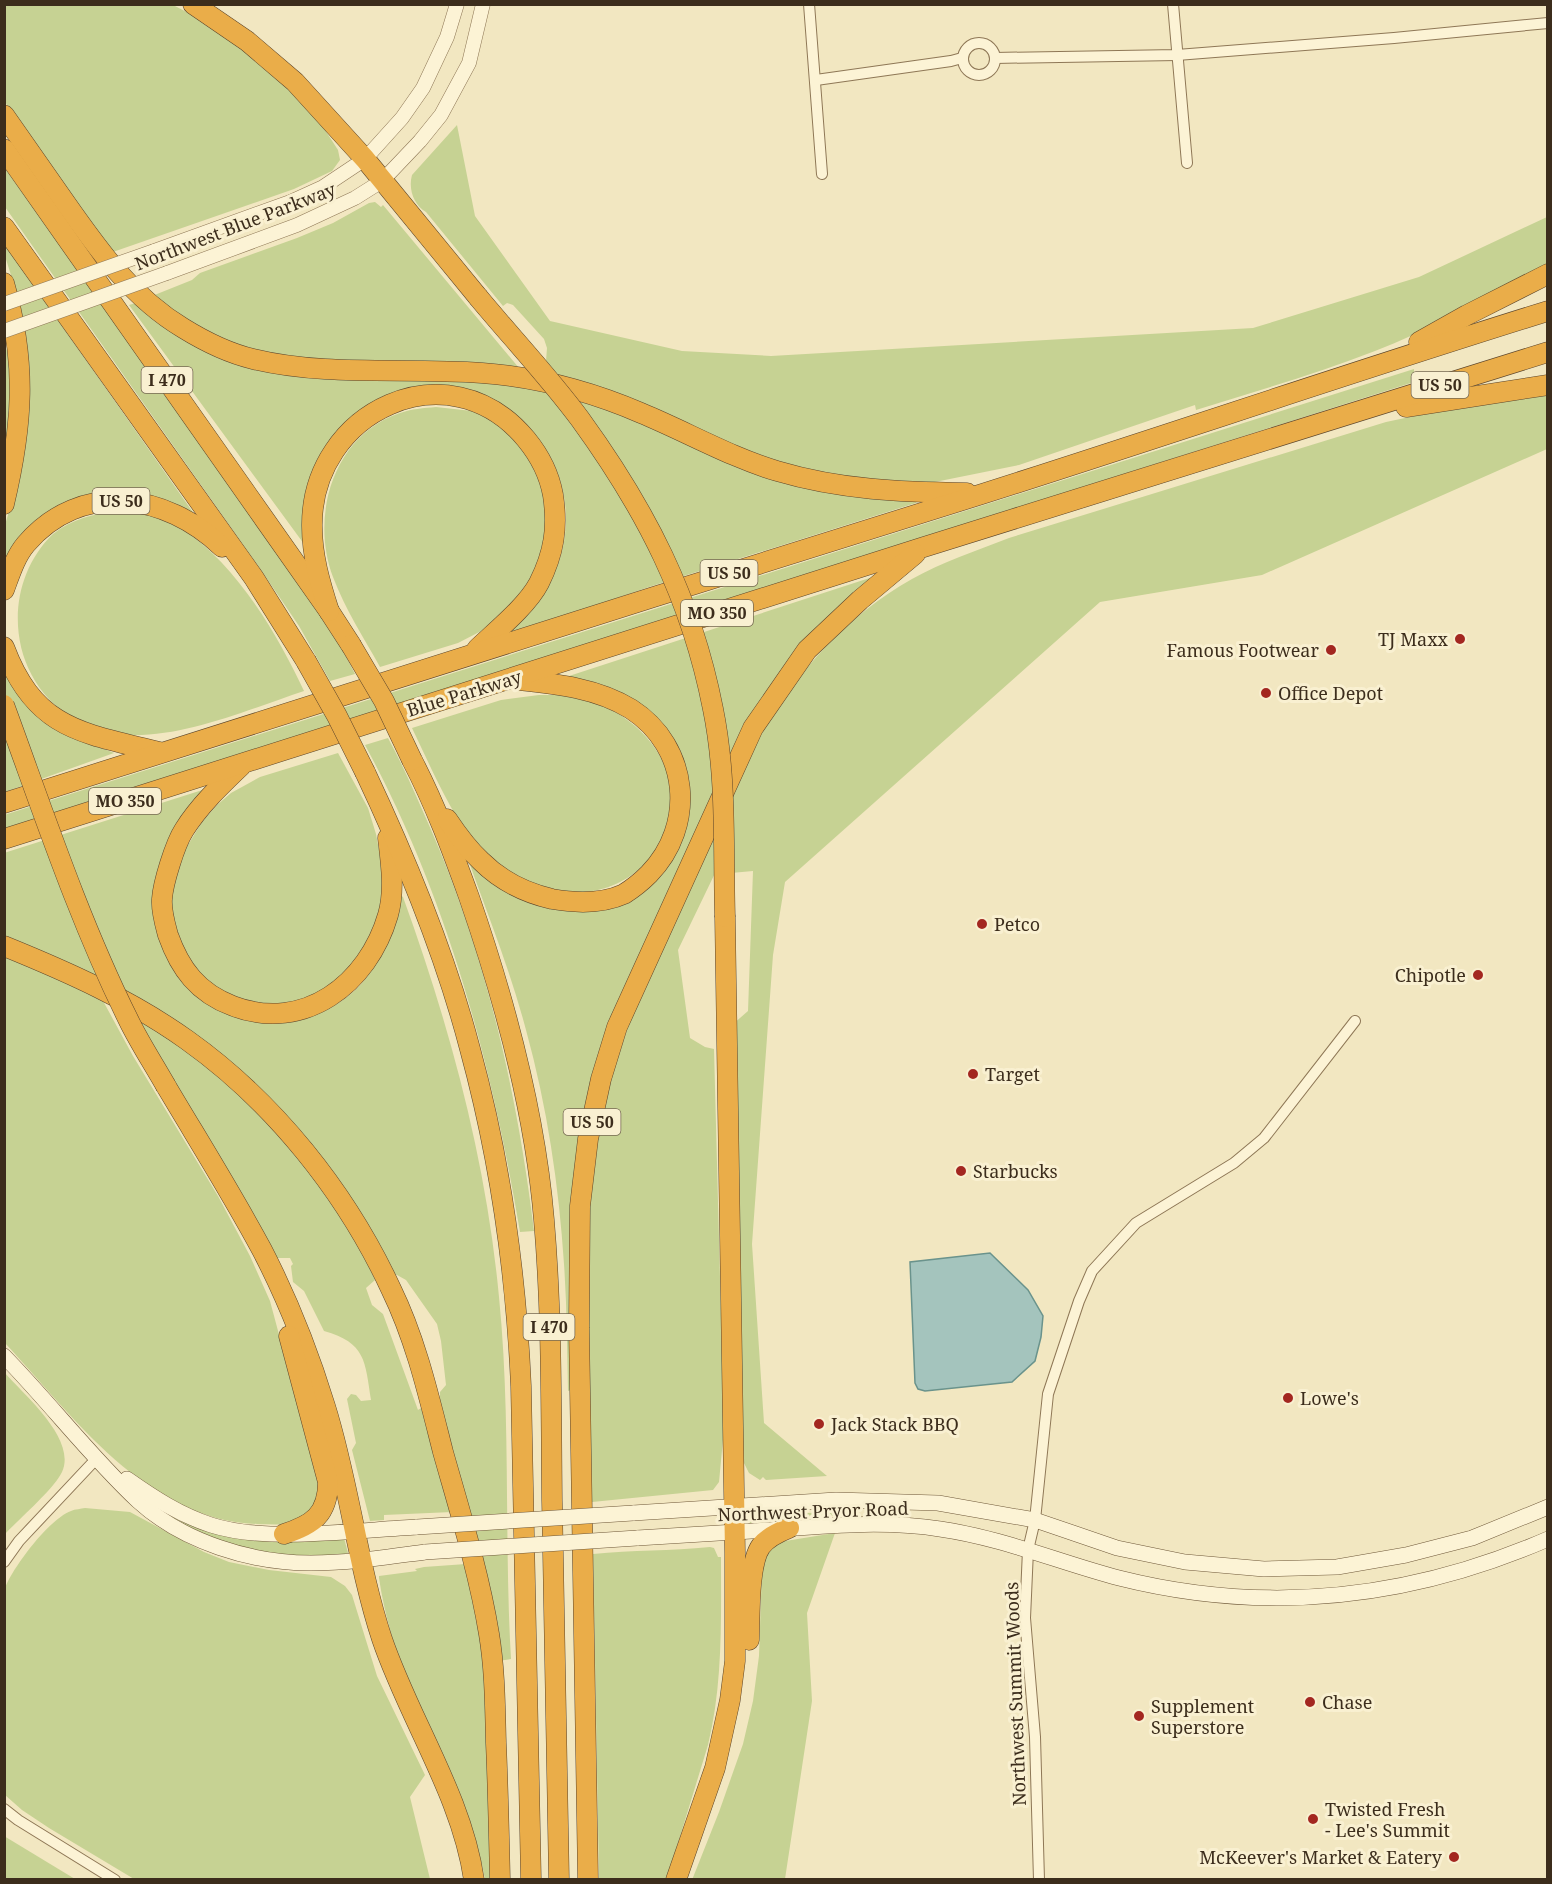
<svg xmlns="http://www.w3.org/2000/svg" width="1552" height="1884" font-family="'Noto Serif',serif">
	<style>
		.green { fill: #c6d293 }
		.water { fill: #a4c4bd; stroke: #6a938c; stroke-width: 1.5 }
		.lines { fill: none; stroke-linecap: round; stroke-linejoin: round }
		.minor-casing { stroke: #8e7756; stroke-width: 12 }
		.tertiary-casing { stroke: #8e7756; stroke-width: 15 }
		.secondary-casing { stroke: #6f5839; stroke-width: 16 }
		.motorway-casing { stroke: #5b442b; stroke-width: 21 }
		.minor { stroke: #fcf3d5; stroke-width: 10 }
		.tertiary { stroke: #fcf3d5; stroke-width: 14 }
		.secondary { stroke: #fcf3d5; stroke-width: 15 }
		.motorway { stroke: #eaad49; stroke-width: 20 }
		.tertiary-bridge-casing { stroke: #8e7756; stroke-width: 15; stroke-linecap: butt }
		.secondary-bridge-casing { stroke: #6f5839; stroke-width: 16; stroke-linecap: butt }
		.motorway-bridge-casing { stroke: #5b442b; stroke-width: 21; stroke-linecap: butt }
		.tertiary-bridge { stroke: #fcf3d5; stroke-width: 14 }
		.secondary-bridge { stroke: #fcf3d5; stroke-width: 15 }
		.motorway-bridge { stroke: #eaad49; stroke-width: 20 }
		.poi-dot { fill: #a32720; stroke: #f9f0d1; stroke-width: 2 }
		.labels { text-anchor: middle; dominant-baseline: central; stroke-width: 6; stroke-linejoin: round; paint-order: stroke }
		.shield { fill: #f9f0d1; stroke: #756852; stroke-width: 1.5 }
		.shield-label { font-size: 16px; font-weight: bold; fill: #3c2d1c }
		.street-label { font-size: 18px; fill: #3c2d1c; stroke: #f9f0d1 }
		.poi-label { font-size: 18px; fill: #3c2d1c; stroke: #f9f0d1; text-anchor: start }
	</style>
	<rect width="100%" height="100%" fill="#f2e7c1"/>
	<!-- green -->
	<g class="green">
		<path d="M4,5H173L204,21L275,74L318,119L338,150L340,160L332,171L294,189L110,253L5,102Z"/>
		<path d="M457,125L475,216L550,321L682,351L771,356L1253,328L1419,277L1547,217V267C1491,296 1434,328 1375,351C1316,374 1256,391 1196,410L1195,405L1019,465L925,484L822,478L558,381L546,361L547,348L544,339L513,305L507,303L503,306L426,212C414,205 408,189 412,175Z"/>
		<path d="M4,167L265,531L339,643L355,674L330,681L299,626L261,570L5,207Z"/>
		<path d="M375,202L381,207L383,205L524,374L317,361L237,347L196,328L152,296L192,280L200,273L297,238L333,223L369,203Z"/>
		<path d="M5,245L197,518L83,500L5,573V525L12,501L15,288L5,256Z"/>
		<path d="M136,303L204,349L438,380L497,383L524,387L594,404L664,433L917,500L916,503L652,586L518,632L510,631C531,606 554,584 562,551C578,488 545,421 483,400C475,397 461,390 453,391C443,392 432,398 423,402C397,411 371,420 345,430L304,544L129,305Z"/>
		<path d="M13,348L4,484V350Z"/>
		<path d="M1414,369V382L5,829L4,815Z"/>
		<path d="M1547,393V449L1262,575L1100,602L785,882L773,955L752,1244L764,1423L827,1476L766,1480L763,1477L760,1480L749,1473L743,1461L732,1025L748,1011L753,871L731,873L718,867L678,950L690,1038L705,1047L714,1049L724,1429L719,1482L713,1490L592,1502L586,1230L594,1151L610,1082L632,1014L758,739C796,673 845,617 912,579C942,562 976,551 1009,538L1386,422L1457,407Z"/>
		<path d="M436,407L472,411L491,419L531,454L552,514L539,575L489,627L458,643L380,667C364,638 345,609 333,577C310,516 333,435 400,413C411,409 424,408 436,407Z"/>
		<path d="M116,511C132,511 150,512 166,518C171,520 176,525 181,528C236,564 277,633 304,691C247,710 174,742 115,734C98,732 87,726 73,718C7,679 0,585 53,534C72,519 93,514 116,511Z"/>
		<path d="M888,572L797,654L604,1045L573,1389L568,1391C567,1349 567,1306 564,1264C559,1186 547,1106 526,1030C511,973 489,918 469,862L588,910L669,859L672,746L568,680L569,676Z"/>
		<path d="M4,667L70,735L114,753L5,792Z"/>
		<path d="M539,695C553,695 567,694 580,698C624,708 669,746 671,794C673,860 615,904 552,890C524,884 494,866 475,844C448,809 431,767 412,728L501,700Z"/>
		<path d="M388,738C404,767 416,796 429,825C486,955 517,1091 534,1231L520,1232C492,1064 447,896 365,745Z"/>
		<path d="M338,753L368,808L376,834L384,876L382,913L360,962L302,1006L244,1004L201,978L179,945L171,907L172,888L183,853L202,822L217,805L231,793L260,777Z"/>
		<path d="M215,786L174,840L167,954L256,1021C301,1028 352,1006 375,965C388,943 393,919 400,895L403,897C450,1027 486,1159 499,1297C511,1417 504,1539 511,1659L498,1661L440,1420V1392L446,1385L441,1341L437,1324L406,1280L397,1275L390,1274L220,1060L5,942L4,853Z"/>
		<path d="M5,955L102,999L133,1056L218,1196L250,1256L270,1301L322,1495C318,1501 313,1512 306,1517C292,1527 274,1524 257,1524C146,1520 74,1417 5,1343Z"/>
		<path d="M132,1016C236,1076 327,1169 375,1280L366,1288L372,1305L383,1314L418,1410L421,1408L452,1512L384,1515V1520L370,1521L352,1450L356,1443L347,1399L351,1394L356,1395L361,1401L371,1400C365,1361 366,1343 324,1331L304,1291L293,1282L291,1266L293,1264L290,1258H273Z"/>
		<path d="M5,1373C25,1396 77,1439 62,1472C54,1489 19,1519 5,1534Z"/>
		<path d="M144,1498L256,1540L280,1542L344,1538L348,1553L345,1554L295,1557L229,1546L184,1526Z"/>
		<path d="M85,1508L130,1512L204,1552L229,1562L269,1570L331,1577L345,1586L352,1595L377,1676L425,1775L410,1797L430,1879H134L49,1828L22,1810L5,1795V1588C13,1567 49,1519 71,1511C75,1509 81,1509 85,1508Z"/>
		<path d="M840,1511L839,1515L783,1523L750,1525L749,1519L761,1516Z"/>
		<path d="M835,1533L807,1613L812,1701L785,1879L692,1880L719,1812L743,1744L753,1701L759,1656L762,1567L770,1546L779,1542Z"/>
		<path d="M710,1547L714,1548L718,1557H721C721,1620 723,1683 708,1745L667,1879H599L593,1554C632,1550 671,1551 710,1547Z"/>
		<path d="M466,1564C495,1665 488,1775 490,1879H485C479,1845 463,1813 449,1781C420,1713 390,1652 379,1578V1576L417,1571L415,1569L424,1567Z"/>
		<path d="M4,1836L75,1879H5Z"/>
	</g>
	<!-- water -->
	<path class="water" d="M990,1253L1028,1290L1043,1316L1041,1337L1035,1361L1012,1382L925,1391L918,1389L915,1383L910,1262Z"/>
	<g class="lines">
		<!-- minor casing -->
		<g class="minor-casing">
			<g id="minor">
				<path d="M809,4L822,174"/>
				<path d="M1173,4L1187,163"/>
				<circle cx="979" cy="59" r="16"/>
				<path d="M995,58L1177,55L1394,38L1548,23"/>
				<path d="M816,80L951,61L962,58"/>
				<path d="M4,1562L19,1541L97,1458"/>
				<path d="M4,1809L18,1820L115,1880"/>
				<path d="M1039,1880L1035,1737L1025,1618L1028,1550L1035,1520L1048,1394L1079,1301L1092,1271L1136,1223L1234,1163L1264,1138L1355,1021"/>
			</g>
		</g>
		<!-- tertiary casing -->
		<g class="tertiary-casing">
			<g id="tertiary">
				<path d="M154,251L290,202L323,187L365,159L402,118L423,88L447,37L457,4"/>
				<path d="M167,273L297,225L355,198L382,181L420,141L441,115L469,63L483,4"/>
			</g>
		</g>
		<!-- secondary casing -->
		<g class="secondary-casing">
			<g id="secondary">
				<path d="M4,1356C50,1403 90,1456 138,1501C183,1542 251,1563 311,1563C349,1563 387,1557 425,1552"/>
				<path d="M127,1479C154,1498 180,1515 211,1525C267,1543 357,1530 417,1527"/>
				<path d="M633,1513L836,1500L938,1503L1035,1520L1117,1548L1185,1562L1264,1569L1337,1567L1406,1555L1472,1538L1548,1507"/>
				<path d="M637,1538C681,1535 724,1533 768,1530C825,1526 883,1520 940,1529C1003,1538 1058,1562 1119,1578C1266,1615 1410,1599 1548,1539"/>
			</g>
		</g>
		<!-- motorway casing -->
		<g class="motorway-casing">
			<g id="motorway">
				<path d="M193,4L247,41L295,82L365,159L478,297"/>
				<path d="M4,115C25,145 46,175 67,205C100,252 133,298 183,328C204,341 228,353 253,359C327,377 406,367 482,373C536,377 592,392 641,413C687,432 730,457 777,471C841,490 901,492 967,493"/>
				<path d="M4,149L329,611L351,645"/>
				<path d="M4,227L254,578L306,661"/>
				<path d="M4,283C27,363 23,424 4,504"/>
				<path d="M1419,342L1467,315L1548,274"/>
				<path d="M1406,407L1548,385"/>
				<path d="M4,590C10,574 15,557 26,544C81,480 166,493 222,547"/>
				<path d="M329,611C320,583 312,556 312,526C311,411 449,346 526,439C540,456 549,473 553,495C558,528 554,553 539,583C527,606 496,631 477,649"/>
				<path d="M4,647C35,730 83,733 159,752"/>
				<path d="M412,760C435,804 452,850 469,897C505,1001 535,1111 544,1220C552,1314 551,1408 552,1501C555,1627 557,1753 559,1880"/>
				<path d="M241,766C220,786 199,806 184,830C175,844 163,883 162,899C161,911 165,924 168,935C180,969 198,993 233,1006C304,1033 368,984 388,915C395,891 391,863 388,838"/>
				<path d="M365,772C407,861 445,953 470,1049C500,1159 516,1272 521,1386L531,1880"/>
				<path d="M4,803C330,697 656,597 982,494C1171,434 1358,370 1548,311"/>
				<path d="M447,819C457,834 468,849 481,861C500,880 526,893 552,899C575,903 602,904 624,894C632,889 642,881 649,874C696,826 690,747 631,709C597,688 557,684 518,680"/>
				<path d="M4,839L924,547L1548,352"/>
				<path d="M4,946C68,972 131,1000 187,1040C274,1102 346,1192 391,1289C416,1340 429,1397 443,1452C460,1512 479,1573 489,1634C495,1670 495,1706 496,1743C498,1788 499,1834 500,1880"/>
				<path d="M166,1086C198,1140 232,1194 262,1250C287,1298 309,1354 325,1406C349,1482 357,1563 382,1639C409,1719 462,1796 474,1880"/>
				<path d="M284,1534C312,1525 328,1515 328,1482L289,1336"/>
				<path d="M749,1640C750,1617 748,1564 761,1546C768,1537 779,1532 789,1528"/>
				<path d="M588,1880L579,1328L580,1206L588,1139L601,1079L617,1027L753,728L807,650L860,600L915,554"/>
				<path d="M676,1880L715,1768L730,1700L735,1661V1553L725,917"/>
			</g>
		</g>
		<!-- minor -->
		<use href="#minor" class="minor"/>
		<!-- tertiary -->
		<use href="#tertiary" class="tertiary"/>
		<!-- secondary -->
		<use href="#secondary" class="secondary"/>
		<!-- motorway -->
		<use href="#motorway" class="motorway"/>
		<!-- tertiary-bridge casing -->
		<g class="tertiary-bridge-casing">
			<g id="tertiary-bridge">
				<path d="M4,304L154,251"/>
				<path d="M4,331L167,273"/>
			</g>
		</g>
		<!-- secondary-bridge casing -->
		<g class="secondary-bridge-casing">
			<g id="secondary-bridge">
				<path d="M417,1527L633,1513"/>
				<path d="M425,1552L637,1538"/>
			</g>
		</g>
		<!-- motorway-bridge casing -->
		<g class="motorway-bridge-casing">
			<g id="motorway-bridge">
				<path d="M478,297C512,338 549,377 580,419C646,510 691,597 713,709C727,777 723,848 725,917"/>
				<path d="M351,645L384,701L412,760"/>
				<path d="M306,661L337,716L365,772"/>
				<path d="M4,705C43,811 78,918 128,1019C139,1042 153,1063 166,1086"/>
			</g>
		</g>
		<!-- tertiary-bridge -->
		<use href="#tertiary-bridge" class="tertiary-bridge"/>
		<!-- secondary-bridge -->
		<use href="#secondary-bridge" class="secondary-bridge"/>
		<!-- motorway-bridge -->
		<use href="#motorway-bridge" class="motorway-bridge"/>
	</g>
	<!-- markers -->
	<g class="poi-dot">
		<circle cx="1460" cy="639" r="6"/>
		<circle cx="1331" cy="650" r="6"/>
		<circle cx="1266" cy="693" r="6"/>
		<circle cx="982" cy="924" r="6"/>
		<circle cx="1478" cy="975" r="6"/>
		<circle cx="973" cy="1074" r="6"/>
		<circle cx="961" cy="1171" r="6"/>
		<circle cx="1288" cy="1398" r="6"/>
		<circle cx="819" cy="1424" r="6"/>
		<circle cx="1310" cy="1702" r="6"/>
		<circle cx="1139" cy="1716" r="6"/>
		<circle cx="1313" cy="1819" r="6"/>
		<circle cx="1454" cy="1857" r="6"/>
	</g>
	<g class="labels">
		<!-- shield labels -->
		<g class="shield">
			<rect x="141.5" y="367" width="51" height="26" rx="4.5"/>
			<rect x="1411.5" y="372" width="57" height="26" rx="4.5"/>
			<rect x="92.5" y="488" width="57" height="26" rx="4.5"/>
			<rect x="700.5" y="560" width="57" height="26" rx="4.5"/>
			<rect x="681" y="600" width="72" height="26" rx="4.5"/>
			<rect x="89" y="788" width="72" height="26" rx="4.5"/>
			<rect x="563.5" y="1109" width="57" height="26" rx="4.5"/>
			<rect x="523.5" y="1314" width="51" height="26" rx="4.5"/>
		</g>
		<g class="shield-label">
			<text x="167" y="380">I 470</text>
			<text x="1440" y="385">US 50</text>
			<text x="121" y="501">US 50</text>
			<text x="729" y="573">US 50</text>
			<text x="717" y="613">MO 350</text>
			<text x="125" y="801">MO 350</text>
			<text x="592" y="1122">US 50</text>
			<text x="549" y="1327">I 470</text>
		</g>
		<!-- street labels -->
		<g class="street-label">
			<text transform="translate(235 226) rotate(-21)">Northwest Blue Parkway</text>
			<text transform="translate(464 693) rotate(-17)">Blue Parkway</text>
			<text transform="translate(813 1511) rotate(-2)">Northwest Pryor Road</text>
			<text transform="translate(1015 1694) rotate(-92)">Northwest Summit Woods</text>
		</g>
		<!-- poi labels -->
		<g class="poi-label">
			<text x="1448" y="639" text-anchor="end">TJ Maxx</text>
			<text x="1319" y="650" text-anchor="end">Famous Footwear</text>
			<text x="1278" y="693">Office Depot</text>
			<text x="994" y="924">Petco</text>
			<text x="1466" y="975" text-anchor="end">Chipotle</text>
			<text x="985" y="1074">Target</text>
			<text x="973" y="1171">Starbucks</text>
			<text x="1300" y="1398">Lowe's</text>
			<text x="831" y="1424">Jack Stack BBQ</text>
			<text x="1322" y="1702">Chase</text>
			<text x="1151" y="1706">Supplement<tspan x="1151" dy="21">Superstore</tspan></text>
			<text x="1325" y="1809">Twisted Fresh<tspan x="1325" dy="21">- Lee's Summit</tspan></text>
			<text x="1442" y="1857" text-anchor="end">McKeever's Market &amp; Eatery</text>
		</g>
	</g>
	<!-- border -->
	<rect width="1552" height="1884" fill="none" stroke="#3c2d1c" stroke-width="12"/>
</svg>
